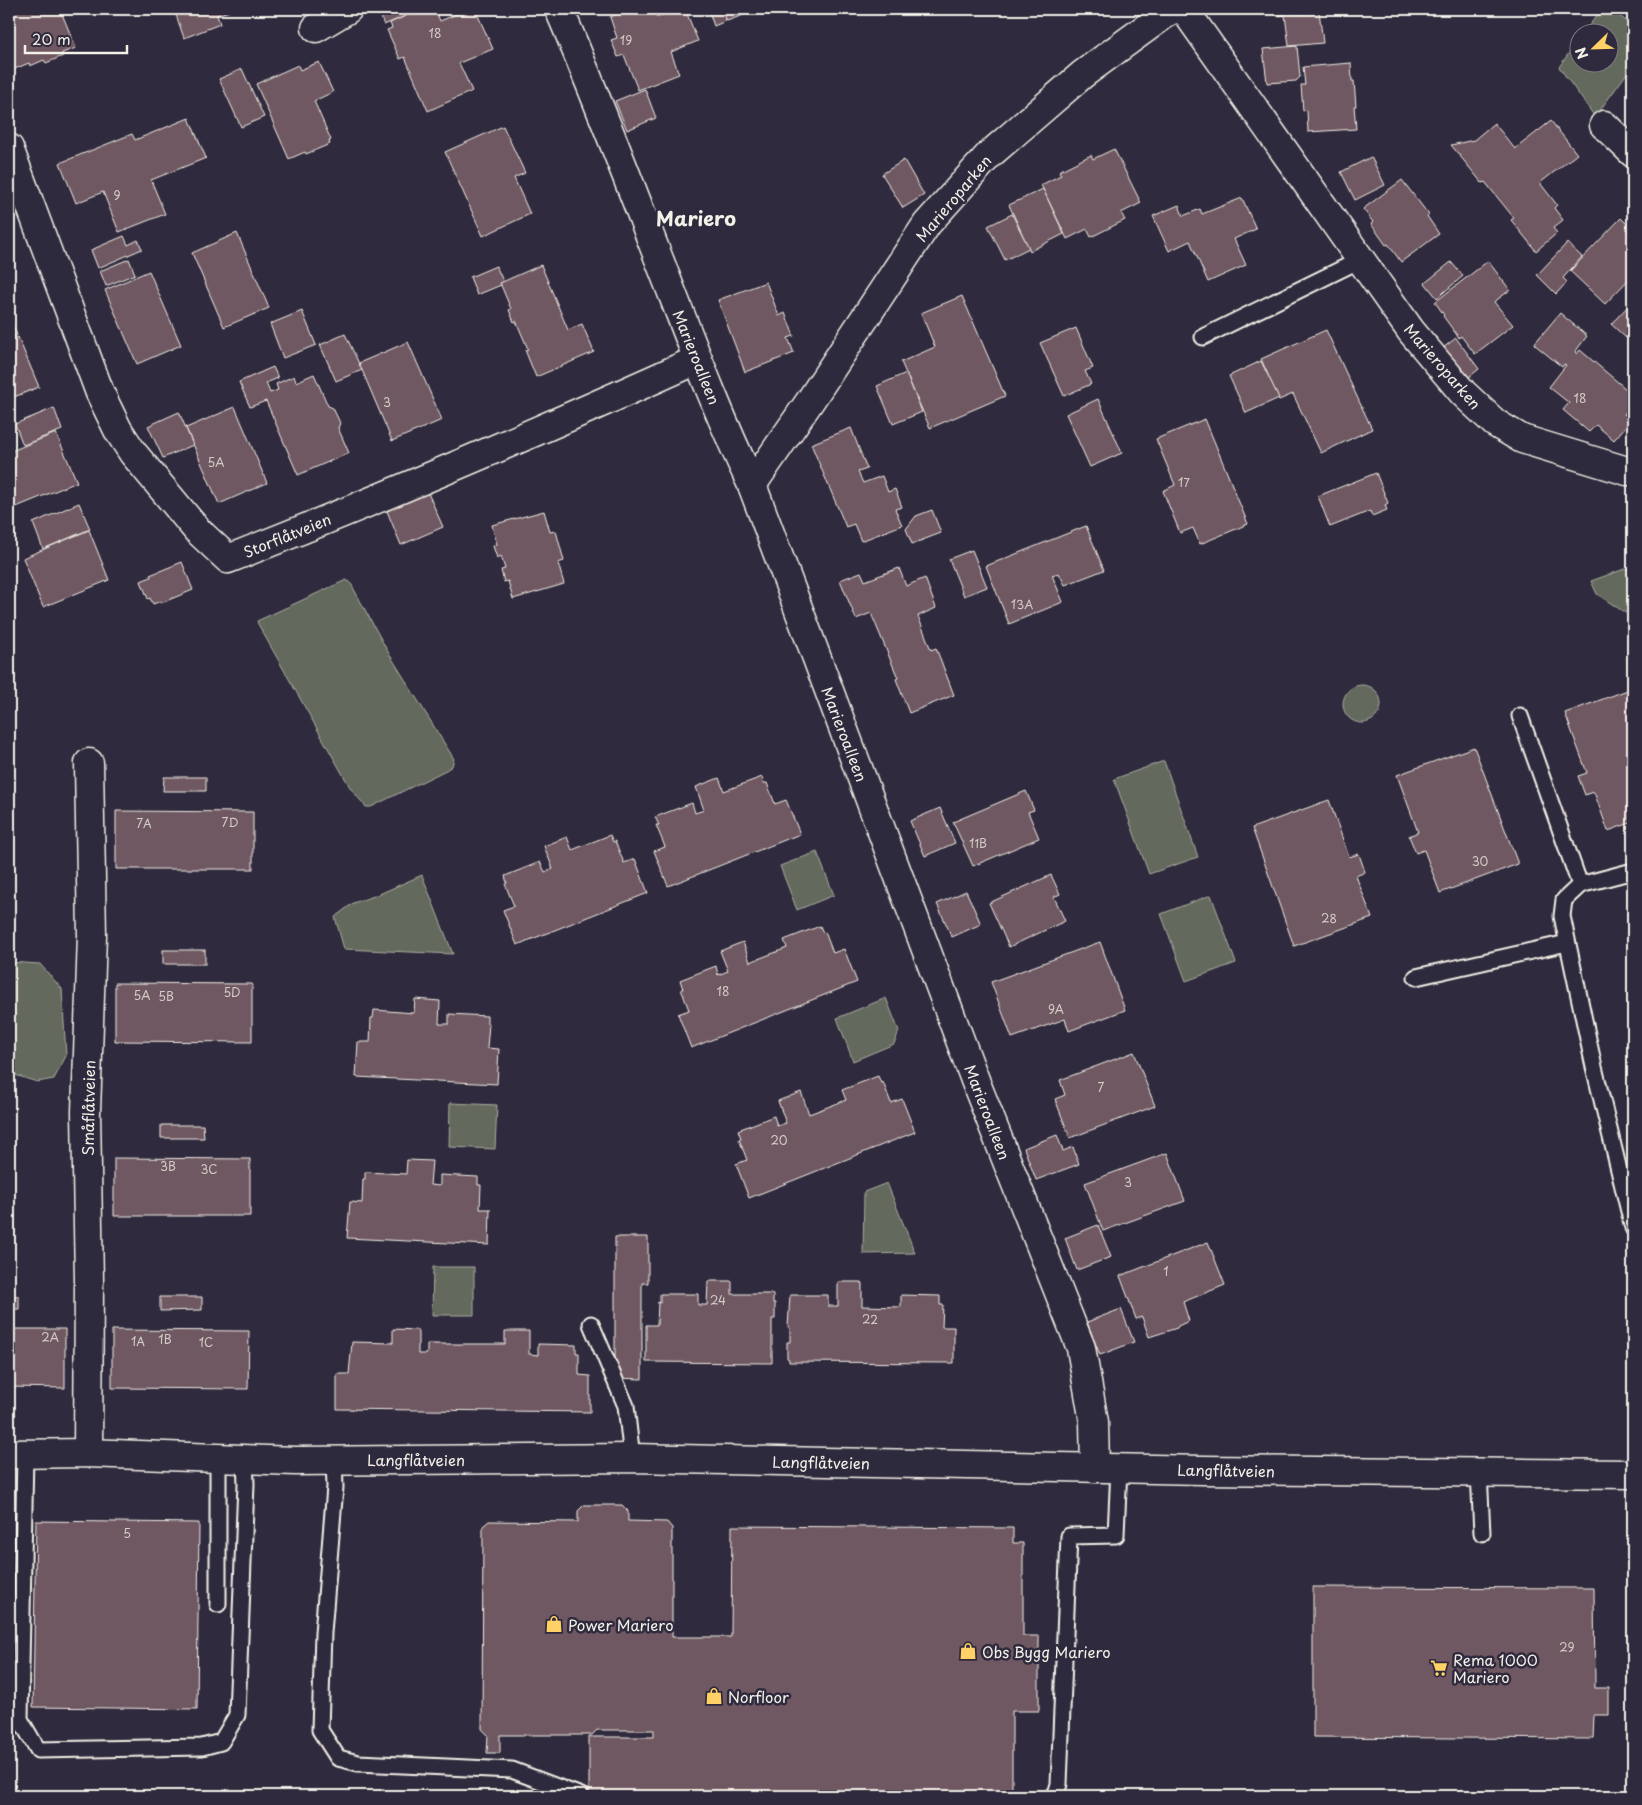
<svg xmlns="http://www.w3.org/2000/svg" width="1642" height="1805" font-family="'Playpen Sans',sans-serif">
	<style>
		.green { fill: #636a5d; stroke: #acaea2 }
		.building { fill: #705862; stroke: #f4f1e8 }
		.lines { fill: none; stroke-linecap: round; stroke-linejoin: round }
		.service-casing { stroke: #f4f1e8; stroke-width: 19 }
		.minor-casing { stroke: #f4f1e8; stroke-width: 31 }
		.tertiary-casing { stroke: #f4f1e8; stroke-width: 31 }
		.service { stroke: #2f2a3d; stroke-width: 15 }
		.minor { stroke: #2f2a3d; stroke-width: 28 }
		.tertiary { stroke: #2f2a3d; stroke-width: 28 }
		.labels { text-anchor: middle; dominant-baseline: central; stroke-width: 5; stroke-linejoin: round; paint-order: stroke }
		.number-label { font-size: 12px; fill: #d3cbc6 }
		.street-label { font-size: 15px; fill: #f4f1e8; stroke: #2f2a3d }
		.poi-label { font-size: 15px; fill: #f4f1e8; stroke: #2f2a3d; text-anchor: start }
		.district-label { font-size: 20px; font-weight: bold; fill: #f4f1e8; stroke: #2f2a3d }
	</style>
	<rect width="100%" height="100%" fill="#2f2a3d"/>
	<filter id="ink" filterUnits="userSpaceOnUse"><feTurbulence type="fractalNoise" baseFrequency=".02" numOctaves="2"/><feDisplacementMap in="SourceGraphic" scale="10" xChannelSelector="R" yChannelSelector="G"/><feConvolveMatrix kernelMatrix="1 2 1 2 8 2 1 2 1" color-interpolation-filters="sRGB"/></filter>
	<g filter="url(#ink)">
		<!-- green -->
		<g class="green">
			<path d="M1602,9H1608L1633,25V65L1595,117L1559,67L1579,39L1580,62H1610V32H1584Z"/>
			<path d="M1633,566V618L1597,594L1591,581Z"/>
			<path d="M346,580L350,582L388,652L454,759L452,766L446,770L371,807H366L351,789L258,624L257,621Z"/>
			<circle cx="1362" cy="704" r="19"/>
			<path d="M1164,761L1198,857L1149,874L1114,779Z"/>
			<path d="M817,852L834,895L797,910L780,866Z"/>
			<path d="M422,875L453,954L344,949L335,917L353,903L377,895Z"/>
			<path d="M1211,895L1236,963L1186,981L1161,914Z"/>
			<path d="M9,962L40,964L62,989L66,1056L54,1079L37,1082L9,1073Z"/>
			<path d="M886,998L899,1031L894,1044L853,1061L837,1018Z"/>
			<path d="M450,1103L497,1105L495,1149L449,1147Z"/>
			<path d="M887,1183L915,1253L863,1254L864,1192Z"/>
			<path d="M433,1267H474V1315H432Z"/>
		</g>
		<!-- building -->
		<g class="building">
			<path d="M18,9H60L76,48L62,53L63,56L46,63L44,60L30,66L29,63L12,70L9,61V28L14,26L9,13Z"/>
			<path d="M174,9H235L217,15L220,24L184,38Z"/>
			<path d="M377,9H419V10L384,25Z"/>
			<path d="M421,9H435L440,21L469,9H475L493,49L459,63L472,91L428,111L405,57L400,59L387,30L392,28L390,23Z"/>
			<path d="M630,9H654L657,17L680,9H685L698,41L671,52L679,74L638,90L624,55L618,57L611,40L617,38L610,17Z"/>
			<path d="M708,9H721L726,21L714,26Z"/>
			<path d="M722,9H753L754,11L727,21Z"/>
			<path d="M1276,9H1293L1297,14L1319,11L1323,43L1289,46L1285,15L1277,16L1273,11Z"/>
			<path d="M1297,46L1300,77L1296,81L1267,83L1263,49Z"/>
			<path d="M319,62L333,92L314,101L331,140L329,141L330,144L306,154L305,152L289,159L256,84L298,65L300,70Z"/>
			<path d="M1351,63L1352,81H1354L1356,106H1354L1356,129L1308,132L1307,110L1303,111L1301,85H1305L1303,67Z"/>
			<path d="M242,69L264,117L241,127L219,79Z"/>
			<path d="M645,89L656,118L627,130L615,101Z"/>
			<path d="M189,118L206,158L151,180L165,214L119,232L103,192L76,203L60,163L132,134L135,140Z"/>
			<path d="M1551,121L1577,154L1540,183L1557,205L1554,208L1563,220L1553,228L1557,233L1536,251L1511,220L1514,218L1485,182L1482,183L1451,145L1474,140L1494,123L1515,149Z"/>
			<path d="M503,126L525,173L514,178L530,214L483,236L445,152Z"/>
			<path d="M1114,149L1141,203L1121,213L1125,220L1091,237L1087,229L1067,239L1041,185L1061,175L1059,171L1091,155L1093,159Z"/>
			<path d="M1371,157L1385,185L1355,200L1341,172Z"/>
			<path d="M904,160L924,195L903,208L882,174Z"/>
			<path d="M1402,180L1429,215L1427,216L1439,234L1401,262L1388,244L1386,245L1371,224L1373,222L1363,209Z"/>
			<path d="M1043,189L1064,234L1030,251L1009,205Z"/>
			<path d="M1242,198L1256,229L1234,239L1246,265L1208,282L1190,241L1169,251L1153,216L1179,205L1183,216L1200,209L1202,214Z"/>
			<path d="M1012,214L1029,248L1005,260L988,226Z"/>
			<path d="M1621,218L1633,230V275L1605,304L1570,271Z"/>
			<path d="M237,233L269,308L224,327L192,253Z"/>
			<path d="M124,236L128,245L138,240L142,249L98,268L91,250Z"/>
			<path d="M1567,243L1582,257L1563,278L1567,282L1556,294L1537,275Z"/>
			<path d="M129,259L135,274L106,286L100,271Z"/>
			<path d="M1488,261L1510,290L1494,302L1513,325L1475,354L1461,336L1459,338L1443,316L1444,315L1435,302Z"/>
			<path d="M1451,262L1463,276L1437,298L1425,283Z"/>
			<path d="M541,265L568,330L582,324L594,352L536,377L525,350L528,349L516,321L514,322L509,310L511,309L500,283Z"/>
			<path d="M496,266L503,281L500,283L501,285L477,295L470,277Z"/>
			<path d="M149,271L181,345L137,364L105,290Z"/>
			<path d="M766,282L779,316L785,313L794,336L788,338L794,353L745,372L718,300Z"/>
			<path d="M962,296L1005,396L930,428L901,362L935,347L921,313Z"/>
			<path d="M1633,301V330L1626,338L1611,324Z"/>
			<path d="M302,311L316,345L283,358L270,324Z"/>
			<path d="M1560,313L1587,336L1575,352L1577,354L1580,350L1633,395V403L1624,414L1631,420L1614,440L1596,425L1589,432L1563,410L1569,403L1549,387L1566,365L1564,364L1562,367L1534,344Z"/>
			<path d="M9,315L17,335L9,339Z"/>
			<path d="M1076,328L1093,368L1085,371L1091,384L1064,396L1040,343Z"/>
			<path d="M1326,330L1372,429L1321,453L1293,394L1279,400L1261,359Z"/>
			<path d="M345,334L362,370L336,381L320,345Z"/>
			<path d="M18,337L39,387L9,399V341Z"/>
			<path d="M1456,338L1479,369L1469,377L1443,348Z"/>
			<path d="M408,342L442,420L392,441L359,363Z"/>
			<path d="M1261,361L1279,398L1246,413L1229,376Z"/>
			<path d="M273,367L278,378L266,383L270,393L278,390L276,384L294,376L296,382L314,374L328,406L333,408L340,423L338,428L349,453L298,475L266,401L250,407L239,382Z"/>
			<path d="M906,373L922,412L893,424L877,386Z"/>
			<path d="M1098,399L1122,453L1090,467L1066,414Z"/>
			<path d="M235,407L267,483L219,504L186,428Z"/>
			<path d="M54,408L62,430L23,445L15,424Z"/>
			<path d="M179,412L193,445L163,458L148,426Z"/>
			<path d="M1205,419L1248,524L1200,544L1193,528L1180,533L1163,491L1175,485L1156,439Z"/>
			<path d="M851,428L867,469L858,472L863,483L882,476L888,492L895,489L902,507L895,509L902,525L861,541L854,524L846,527L811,444Z"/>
			<path d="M56,433L77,482L9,510V452Z"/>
			<path d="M1376,473L1388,503L1385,505L1387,510L1372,516L1370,511L1330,527L1318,496Z"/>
			<path d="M428,493L443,527L401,545L387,511Z"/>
			<path d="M79,503L90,529L43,549L33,523Z"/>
			<path d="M932,510L941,533L912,544L906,529L916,516Z"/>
			<path d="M544,511L550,532L556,531L564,561L558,563L564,584L513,599L508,581L504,582L501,570L505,569L501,556L497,558L493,546L497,545L492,525Z"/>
			<path d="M1086,526L1104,570L1065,585L1059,573L1052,575L1063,602L1009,624L986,566Z"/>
			<path d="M89,530L109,580L43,607L23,558Z"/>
			<path d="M972,550L987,587L964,596L949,559Z"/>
			<path d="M182,562L193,590L161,603V601L153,604L150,598L148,599L141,581L151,577L150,575Z"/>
			<path d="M899,568L906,586L925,578L936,608L918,616L931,650L936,648L954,695L909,713L896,679L898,678L893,666L871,613L856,619L840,580L861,572L865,581Z"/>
			<path d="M1633,688V822L1608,831L1594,792L1585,795L1578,776L1587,773L1565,713Z"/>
			<path d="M1474,747L1518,864L1440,893L1424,850L1416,853L1409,836L1418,832L1397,775Z"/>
			<path d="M164,777H206V791H163Z"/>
			<path d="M762,777L764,783H767L775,804L786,800L800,834L668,886L654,851L665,847L656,825H659L655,817L692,803L695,813L704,810L696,787L719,778L724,791Z"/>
			<path d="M1026,791L1034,810L1028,812L1039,838L973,866L953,822Z"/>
			<path d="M1329,800L1349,857L1359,854L1365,872L1356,876L1372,918L1294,946L1252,828Z"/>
			<path d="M940,808L955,843L925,856L910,821Z"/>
			<path d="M116,811L253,812V869H116Z"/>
			<path d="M610,835L613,842L615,841L624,863L635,859L648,893L517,945L503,910L514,906L505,884L507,883L505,876L540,862L545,872L553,869L544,846L567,837L572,850Z"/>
			<path d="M1051,875L1060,894L1054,897L1065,921L1009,947L989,903Z"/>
			<path d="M966,891L981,924L952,937L937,904Z"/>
			<path d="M820,926L823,933L825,932L833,953L844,949L857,982L691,1048L678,1014L689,1010L681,989H683L680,980L716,966L718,975L728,971L720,951L743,942L750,962L787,948L784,940Z"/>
			<path d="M1100,942L1125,1010L1069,1031L1065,1019L1012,1038L991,982Z"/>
			<rect x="163" y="950" width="42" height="14"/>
			<path d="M115,983L252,984V1042L115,1041Z"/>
			<path d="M415,999L440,1001L439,1024H449V1014L487,1016V1024H489L487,1048L499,1049L497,1084L356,1077L358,1042H370L371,1018H373L374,1010L414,1013Z"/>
			<path d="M1134,1052L1155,1106L1070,1138L1055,1099L1065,1095L1060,1080Z"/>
			<path d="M878,1076L881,1083L883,1082L891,1103L902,1099L915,1132L749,1198L736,1164L747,1160L739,1139L741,1138L738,1130L774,1116L777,1126L786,1123L778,1101L801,1092L809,1114L846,1100L842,1090Z"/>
			<path d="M161,1125H203L204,1138H161Z"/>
			<path d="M1057,1135L1063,1151L1073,1147L1079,1164L1036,1180L1024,1148Z"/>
			<path d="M1167,1153L1185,1201L1103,1231L1085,1183Z"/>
			<rect x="9" y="1156" width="4" height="58"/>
			<path d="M114,1158L250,1159V1216H114Z"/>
			<path d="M407,1160L432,1161L430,1185L440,1186V1175L478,1177V1185H481L480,1209H490L489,1245L347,1238L350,1202L362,1203L363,1179H365V1172L406,1174Z"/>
			<path d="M1098,1225L1111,1257L1077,1270L1065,1238Z"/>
			<path d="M615,1237H648V1283H642V1379L615,1378Z"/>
			<path d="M1208,1242L1225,1285L1183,1302L1189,1321L1178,1326L1177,1328L1149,1337L1142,1317L1136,1319L1120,1276Z"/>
			<path d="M708,1281H732V1294H773V1303H775V1319H772V1363L646,1362V1325H657L658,1302L660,1303V1294H698V1305H707Z"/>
			<path d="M838,1282H862V1306L901,1307V1295L940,1296V1305H943L942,1327H954V1363L789,1362V1359L787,1358V1342H790V1328L788,1327L790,1295H828V1306H838Z"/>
			<path d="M9,1295L19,1296V1309H9Z"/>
			<path d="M160,1297H202V1310L160,1311Z"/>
			<path d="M1121,1309L1134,1342L1100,1355L1087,1322Z"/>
			<path d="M9,1329H65V1388L9,1387Z"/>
			<path d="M393,1329L418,1330V1354H427V1344H505V1331H529V1354L538,1355V1344L576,1345V1353H579V1375L590,1376V1412L337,1409V1374H349L352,1342L393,1343Z"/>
			<path d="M112,1330L249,1331L248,1389L112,1388Z"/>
			<path d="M584,1505H622L628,1511V1521L667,1522L672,1528V1637H731L732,1526L1013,1528V1543H1023V1636H1039V1711H1012V1795L589,1793V1737H654V1730H597L592,1735H500V1753H487L488,1735L482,1729L483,1526L489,1521L578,1522V1511Z"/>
			<path d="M36,1521L199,1523L197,1709L33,1707Z"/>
			<path d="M1313,1587L1594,1588L1595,1688H1609V1715H1594L1593,1739L1313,1737Z"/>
		</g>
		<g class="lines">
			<!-- service casing -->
			<g class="service-casing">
				<g id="service">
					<path d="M1203,337L1360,260"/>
					<path d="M1520,716L1580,885L1564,900L1562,916L1594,1067L1633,1228"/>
					<path d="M1580,885L1633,871"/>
					<path d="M1416,977L1567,943"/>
					<path d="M591,1324L626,1406L632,1458"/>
					<path d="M25,1454L20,1719L38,1750L202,1747L221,1742L237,1715L246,1484L245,1459"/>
					<path d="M218,1458V1604"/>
					<path d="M334,1460L335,1487L323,1633L320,1730L338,1758L358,1763L512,1770L581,1796"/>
					<path d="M1479,1472L1482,1533"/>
					<path d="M1052,1796L1056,1794L1059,1784L1069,1536L1116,1535L1119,1468"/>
				</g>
			</g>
			<!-- minor casing -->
			<g class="minor-casing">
				<g id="minor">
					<path d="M559,9C593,88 624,169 655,249C686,328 715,408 752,485L978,1088L1081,1348L1094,1422L1095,1468"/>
					<path d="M1184,9L1411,331L1463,393L1495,423L1522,439L1627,471H1633"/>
					<path d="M316,28L348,9"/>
					<path d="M1604,125L1633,153"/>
					<path d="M9,148L100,393L118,430L133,453L197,530L228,559C386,497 542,430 697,360"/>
					<path d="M752,485L810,401L927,224L989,155L1083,74L1172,9"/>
					<path d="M88,1453L89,1282L86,1112L92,936L89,763"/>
				</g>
			</g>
			<!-- tertiary casing -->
			<g class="tertiary-casing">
				<path id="tertiary" d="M9,1454L88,1453L295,1461L632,1458L1202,1470L1633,1474"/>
			</g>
			<!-- service -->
			<use href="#service" class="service"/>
			<!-- minor -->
			<use href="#minor" class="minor"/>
			<!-- tertiary -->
			<use href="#tertiary" class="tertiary"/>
		</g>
	</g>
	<!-- icons -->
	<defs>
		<g id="shop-bare" transform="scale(1.35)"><path d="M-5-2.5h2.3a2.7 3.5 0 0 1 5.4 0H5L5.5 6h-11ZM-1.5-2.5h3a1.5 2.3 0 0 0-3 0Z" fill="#ffd166" stroke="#2f2a3d" stroke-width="2.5" paint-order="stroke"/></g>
		<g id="supermarket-bare" transform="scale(1.35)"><path d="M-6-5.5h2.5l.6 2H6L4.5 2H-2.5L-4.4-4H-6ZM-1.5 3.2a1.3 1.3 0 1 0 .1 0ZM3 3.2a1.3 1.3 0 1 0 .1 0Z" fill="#ffd166" stroke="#2f2a3d" stroke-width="2.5" paint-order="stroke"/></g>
	</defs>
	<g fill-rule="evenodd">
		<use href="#shop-bare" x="554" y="1624"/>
		<use href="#shop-bare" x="968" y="1651"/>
		<use href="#supermarket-bare" x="1439" y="1668"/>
		<use href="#shop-bare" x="714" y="1696"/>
	</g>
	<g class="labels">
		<!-- number labels -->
		<g class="number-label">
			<text x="435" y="33">18</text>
			<text x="626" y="40">19</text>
			<text x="117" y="195">9</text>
			<text x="1580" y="398">18</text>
			<text x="387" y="402">3</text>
			<text x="216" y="462">5A</text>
			<text x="1184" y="482">17</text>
			<text x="1022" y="604">13A</text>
			<text x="230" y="822">7D</text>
			<text x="144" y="823">7A</text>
			<text x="978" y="843">11B</text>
			<text x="1480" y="861">30</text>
			<text x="1329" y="918">28</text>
			<text x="723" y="991">18</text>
			<text x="232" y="992">5D</text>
			<text x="142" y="995">5A</text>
			<text x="166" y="996">5B</text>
			<text x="1056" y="1009">9A</text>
			<text x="1101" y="1087">7</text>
			<text x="779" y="1140">20</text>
			<text x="168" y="1166">3B</text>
			<text x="209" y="1169">3C</text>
			<text x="1128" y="1182">3</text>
			<text x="1166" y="1271">1</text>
			<text x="718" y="1300">24</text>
			<text x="870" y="1319">22</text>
			<text x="50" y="1337">2A</text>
			<text x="165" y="1339">1B</text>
			<text x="138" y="1341">1A</text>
			<text x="206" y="1342">1C</text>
			<text x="127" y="1533">5</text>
			<text x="1567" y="1647">29</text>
		</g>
		<!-- street labels -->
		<g class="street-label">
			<text transform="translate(953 198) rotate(-50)">Marieroparken</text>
			<text transform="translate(697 357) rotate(68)">Marieroalleen</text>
			<text transform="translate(1443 366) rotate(49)">Marieroparken</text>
			<text transform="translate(287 535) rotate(-22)">Storflåtveien</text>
			<text transform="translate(845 734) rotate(69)">Marieroalleen</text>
			<text transform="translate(88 1108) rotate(-89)">Småflåtveien</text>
			<text transform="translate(988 1112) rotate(69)">Marieroalleen</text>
			<text x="416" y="1459">Langflåtveien</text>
			<text transform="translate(821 1462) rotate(1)">Langflåtveien</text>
			<text transform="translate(1226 1470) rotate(1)">Langflåtveien</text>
		</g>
		<!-- poi labels -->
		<g class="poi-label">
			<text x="568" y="1624">Power Mariero</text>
			<text x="982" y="1651">Obs Bygg Mariero</text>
			<text x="1453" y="1659">Rema 1000<tspan x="1453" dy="17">Mariero</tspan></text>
			<text x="728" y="1696">Norfloor</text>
		</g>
		<!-- district labels -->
		<g class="district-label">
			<text x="696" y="218">Mariero</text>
		</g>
	</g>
	<!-- margin -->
	<rect width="1642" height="1805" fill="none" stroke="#2f2a3d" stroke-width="30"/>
	<rect x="15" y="15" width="1612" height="1775" fill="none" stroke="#f4f1e8" stroke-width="2" filter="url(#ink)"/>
	<!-- north arrow -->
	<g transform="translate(1594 48) rotate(247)"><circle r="24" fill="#2f2a3d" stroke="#7e7a81"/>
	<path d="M0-4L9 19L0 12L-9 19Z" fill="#ffd166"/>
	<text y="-8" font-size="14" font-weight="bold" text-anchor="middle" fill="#f4f1e8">N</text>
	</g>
	<!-- scale -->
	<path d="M25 45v8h102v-8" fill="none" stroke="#f4f1e8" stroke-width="2.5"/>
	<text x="32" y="45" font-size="15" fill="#f4f1e8" stroke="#2f2a3d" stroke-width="4" paint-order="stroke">20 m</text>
</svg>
